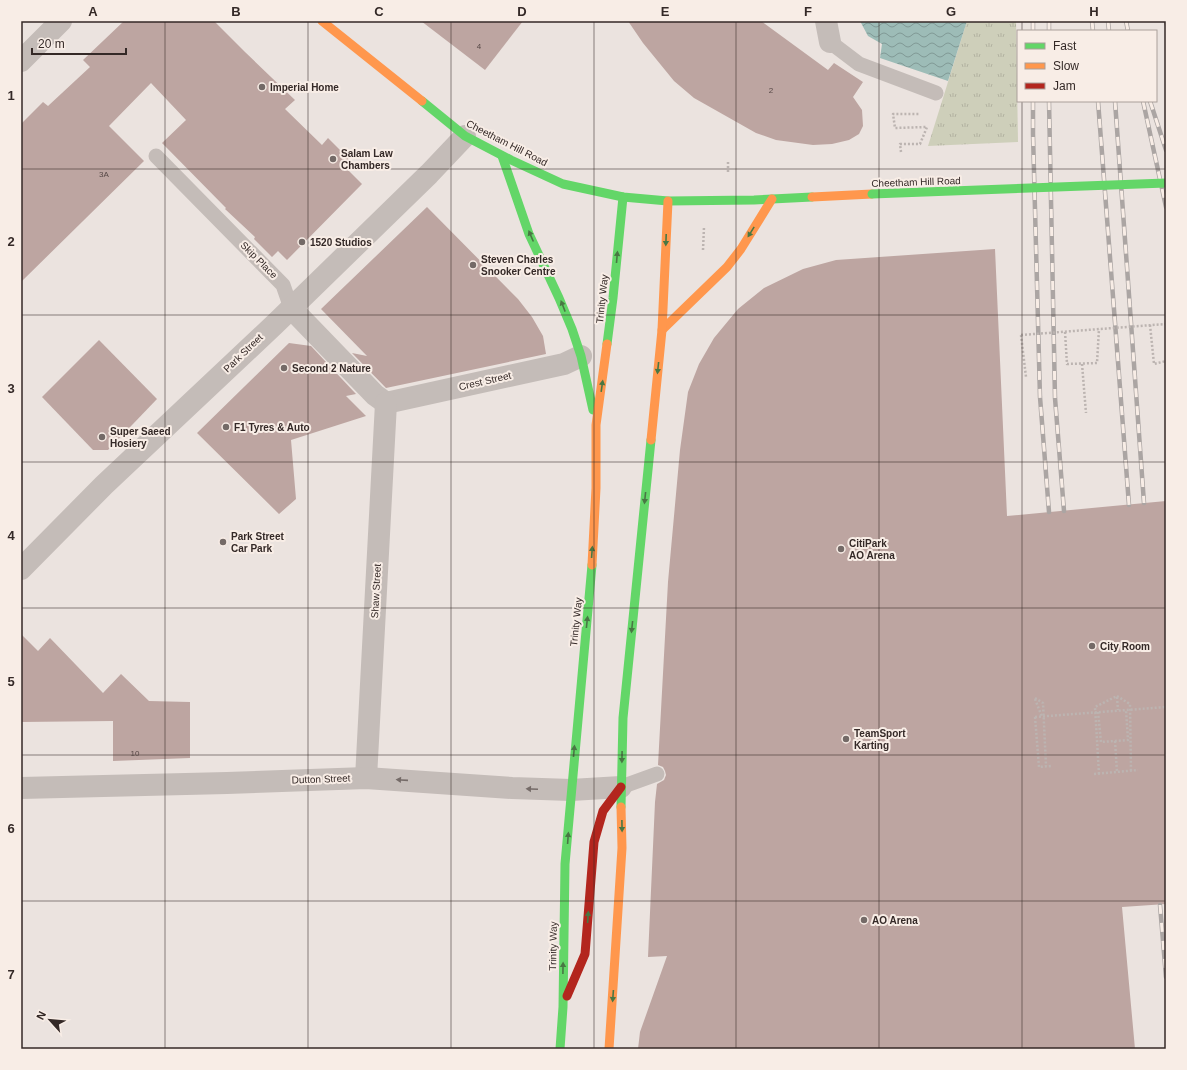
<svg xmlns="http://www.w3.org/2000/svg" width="1187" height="1070" font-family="Helvetica,sans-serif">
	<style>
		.grass { fill: url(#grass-tufts) }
		.water { fill: url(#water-waves) }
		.building { fill: #bda5a1 }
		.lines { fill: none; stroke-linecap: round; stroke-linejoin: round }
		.path { stroke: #bcb4b1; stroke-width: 2.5; stroke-dasharray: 2 2; stroke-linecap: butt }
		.lane { stroke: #c4bcb8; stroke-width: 15 }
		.street { stroke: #c4bcb8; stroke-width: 22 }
		.fast { stroke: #63d668; stroke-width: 9 }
		.slow { stroke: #ff974d; stroke-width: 9 }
		.jam { stroke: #b3261e; stroke-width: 9 }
		.tram { stroke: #aba5a3; stroke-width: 1 }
		.rail-casing { stroke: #aba5a3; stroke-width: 4.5 }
		.rail { stroke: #f8ede6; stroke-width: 3; stroke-dasharray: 9; stroke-linecap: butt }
		.path-bridge { stroke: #bcb4b1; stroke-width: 2.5; stroke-dasharray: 2 2; stroke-linecap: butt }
		.fast-bridge { stroke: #63d668; stroke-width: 9 }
		.oneway { fill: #497744 }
		.oneway2 { fill: #756b68 }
		.grid { fill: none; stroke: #342927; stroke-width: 1; stroke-opacity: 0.55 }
		.poi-dot { fill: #746a67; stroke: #f8ede6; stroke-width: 1.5 }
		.labels { text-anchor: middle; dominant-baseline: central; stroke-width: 4; stroke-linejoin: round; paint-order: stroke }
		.number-label { font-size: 8px; fill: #564846 }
		.poi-label { font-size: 10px; font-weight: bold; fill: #342927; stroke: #f8ede6; text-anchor: start }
		.street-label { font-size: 10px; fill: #342927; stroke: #f8ede6 }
		.neatline { fill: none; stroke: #342927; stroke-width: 1.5 }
		.grid-label { font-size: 13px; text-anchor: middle; font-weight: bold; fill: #342927 }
	</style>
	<defs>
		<pattern id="grass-tufts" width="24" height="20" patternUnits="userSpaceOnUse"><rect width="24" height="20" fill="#cecfba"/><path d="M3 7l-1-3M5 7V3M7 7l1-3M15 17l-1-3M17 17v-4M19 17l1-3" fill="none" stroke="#b2b2a0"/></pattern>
		<pattern id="water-waves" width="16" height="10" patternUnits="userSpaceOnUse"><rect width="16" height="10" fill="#9dbcb7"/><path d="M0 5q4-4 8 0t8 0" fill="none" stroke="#819995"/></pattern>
	</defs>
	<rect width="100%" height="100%" fill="#ebe3df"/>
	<!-- grass -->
	<path class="grass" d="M967,21H1016L1018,142L928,146Z"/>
	<!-- water -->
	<path class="water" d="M860,21H967L948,81L880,58L882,44L868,36Z"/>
	<!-- building -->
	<g class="building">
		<path d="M124,21H214L245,52L295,100L285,109L322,145L328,138L352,162L346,168L362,184L287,260L278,251L272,257L254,239L255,237L225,209L226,208L162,143L186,120L151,83L109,126L144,161L21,282V124L43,102L48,106L90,67L83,60Z"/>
		<path d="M421,21H523L485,70Z"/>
		<path d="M628,21H761L828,70L834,63L863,82L853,97L862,110L863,126L859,134L849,140L832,144L813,145L776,140L756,133L694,98L674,81L643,43Z"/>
		<path d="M427,207L518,299L532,317L543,336L546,354L386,388L352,353L367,356L321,309Z"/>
		<path d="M995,249L1007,516L1166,501V904L1122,907L1135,1049H638L640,1032L667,956L648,957L655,802L657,784L664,780L666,775L665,771L663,767L658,765L668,582L680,450L688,392L699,364L714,338L738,309L764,288L803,269L836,260Z"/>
		<path d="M99,340L157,399L108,450H93L42,397Z"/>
		<path d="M289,343L311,346L356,394L346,396L366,416L291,440L296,499L279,514L197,433Z"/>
		<path d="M21,634L38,651L50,638L103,693L121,674L149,701L190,702V758L113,761V721L21,722Z"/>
	</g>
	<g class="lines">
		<!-- path -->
		<g class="path">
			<path d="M901,152L900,144H920L927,127L895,128L893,114H919"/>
			<path d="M728,172V161"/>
			<path d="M703,250L704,227"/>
			<path d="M1150,325L1154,364L1166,361"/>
			<path d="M1065,332L1067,364L1097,363L1099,329"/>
			<path d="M1021,335L1026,377"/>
			<path d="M1082,364L1086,413"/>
			<path d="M1117,696L1130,704L1131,771"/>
			<path d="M1117,697L1118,710"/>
			<path d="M1035,698L1043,703L1046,766"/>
			<path d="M1035,699L1042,717"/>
			<path d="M1098,712L1101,742L1128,740L1126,710"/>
			<path d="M1035,717L1039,767L1051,766"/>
			<path d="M1115,741L1117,772"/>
			<path d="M1094,774L1138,770"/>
			<path d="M1099,774L1095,707L1117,696"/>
		</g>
		<!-- lane -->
		<g class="lane">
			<path d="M830,42L859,64L936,93"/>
			<path d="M156,156L283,285L291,308"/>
			<path d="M621,787L657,774"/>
		</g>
		<!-- street -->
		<g class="street">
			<path d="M826,21L830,42"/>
			<path d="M21,61L61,21"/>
			<path d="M291,308L375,395L386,403"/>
			<path d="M386,403L564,364L581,356"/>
			<path d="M21,569L104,485L275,324L429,174L465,136"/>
			<path d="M366,778L386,403"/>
			<path d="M21,788L227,783L366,778L512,788L571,790L621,787"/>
		</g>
		<!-- fast -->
		<g class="fast">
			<path d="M422,101L465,136L511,160L563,184L623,197L668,201L754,200L812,197"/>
			<path d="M502,156L529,234L559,298L572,329L581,356L593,410"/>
			<path d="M607,344L613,298L623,197"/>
			<path d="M621,807L623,718L651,440"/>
			<path d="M560,1049L563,1007L565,864L592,565"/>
		</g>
		<!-- slow -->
		<g class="slow">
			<path d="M322,21L422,101"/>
			<path d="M812,197L872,194"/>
			<path d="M662,330L727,267L741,249L772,199"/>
			<path d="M651,440L662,330L668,201"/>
			<path d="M592,565L596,488V425L607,344"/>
			<path d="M609,1049L622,848L621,807"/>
		</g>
		<!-- jam -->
		<path class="jam" d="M567,996L585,954L594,842L603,811L621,787"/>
		<!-- tram -->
		<path class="tram" d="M1164,21L1166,28"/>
		<!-- rail casing -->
		<g class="rail-casing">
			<g id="rail">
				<path d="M1092,21L1093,31"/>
				<path d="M1108,21L1109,31"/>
				<path d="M1126,21L1128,31"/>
				<path d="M1033,31V21"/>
				<path d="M1049,31V21"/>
				<path d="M1033,101V134L1040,397L1049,512"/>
				<path d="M1049,101L1055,398L1064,511"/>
				<path d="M1098,101L1129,505"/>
				<path d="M1115,101L1144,503"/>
				<path d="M1143,101L1166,207"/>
				<path d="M1150,101L1166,150"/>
				<path d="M1160,905L1166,977"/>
			</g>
		</g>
		<!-- rail -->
		<use href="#rail" class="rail"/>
		<!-- path-bridge -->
		<g class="path-bridge">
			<path d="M1021,335L1166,324"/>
			<path d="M1035,717L1166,707"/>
		</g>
		<!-- fast-bridge -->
		<path class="fast-bridge" d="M872,194L1166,183"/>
	</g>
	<!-- one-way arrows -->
	<defs><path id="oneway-solid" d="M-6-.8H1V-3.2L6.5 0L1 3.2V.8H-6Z"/></defs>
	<g class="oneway">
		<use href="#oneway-solid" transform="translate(751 232) rotate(122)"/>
		<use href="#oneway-solid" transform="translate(531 236) rotate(-113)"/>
		<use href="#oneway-solid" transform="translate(666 240) rotate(92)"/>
		<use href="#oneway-solid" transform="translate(617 257) rotate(-85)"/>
		<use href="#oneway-solid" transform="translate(563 306) rotate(-111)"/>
		<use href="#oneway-solid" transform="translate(658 368) rotate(96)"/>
		<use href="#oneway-solid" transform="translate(602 386) rotate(-82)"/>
		<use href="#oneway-solid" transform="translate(645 498) rotate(96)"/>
		<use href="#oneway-solid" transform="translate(592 552) rotate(-86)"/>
		<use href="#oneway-solid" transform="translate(587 622) rotate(-84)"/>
		<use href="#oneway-solid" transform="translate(632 627) rotate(96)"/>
		<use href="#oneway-solid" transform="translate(574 751) rotate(-85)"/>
		<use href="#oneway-solid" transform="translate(622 757) rotate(91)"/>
		<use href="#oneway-solid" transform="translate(622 826) rotate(89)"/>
		<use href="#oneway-solid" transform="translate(568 838) rotate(-86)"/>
		<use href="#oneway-solid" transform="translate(588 917) rotate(-86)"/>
		<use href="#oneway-solid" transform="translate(563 968) rotate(-89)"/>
		<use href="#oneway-solid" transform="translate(613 996) rotate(94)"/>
	</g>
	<g class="oneway2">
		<use href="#oneway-solid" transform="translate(402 780) rotate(-176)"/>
		<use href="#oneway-solid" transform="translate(532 789) rotate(-178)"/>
	</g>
	<!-- grid -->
	<path class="grid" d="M165,21V1049M308,21V1049M451,21V1049M594,21V1049M736,21V1049M879,21V1049M1022,21V31M1022,101V1049M21,169H1166M21,315H1166M21,462H1166M21,608H1166M21,755H1166M21,901H1166"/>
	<!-- markers -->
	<g class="poi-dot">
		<circle cx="262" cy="87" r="4"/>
		<circle cx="333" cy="159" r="4"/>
		<circle cx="302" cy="242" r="4"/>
		<circle cx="473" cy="265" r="4"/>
		<circle cx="284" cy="368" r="4"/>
		<circle cx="226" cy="427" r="4"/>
		<circle cx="102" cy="437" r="4"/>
		<circle cx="223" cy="542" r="4"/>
		<circle cx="841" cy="549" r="4"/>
		<circle cx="1092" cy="646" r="4"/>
		<circle cx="846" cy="739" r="4"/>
		<circle cx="864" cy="920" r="4"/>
	</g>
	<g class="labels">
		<!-- number labels -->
		<g class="number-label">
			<text x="479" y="46">4</text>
			<text x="771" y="90">2</text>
			<text x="104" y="174">3A</text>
			<text x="135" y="753">10</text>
		</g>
		<!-- poi labels -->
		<g class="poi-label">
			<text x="270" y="87">Imperial Home</text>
			<text x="341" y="153">Salam Law<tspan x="341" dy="12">Chambers</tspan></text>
			<text x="310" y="242">1520 Studios</text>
			<text x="481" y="259">Steven Charles<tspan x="481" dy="12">Snooker Centre</tspan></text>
			<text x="292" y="368">Second 2 Nature</text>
			<text x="234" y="427">F1 Tyres &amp; Auto</text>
			<text x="110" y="431">Super Saeed<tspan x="110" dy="12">Hosiery</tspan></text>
			<text x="231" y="536">Park Street<tspan x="231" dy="12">Car Park</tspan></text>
			<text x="849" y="543">CitiPark<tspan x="849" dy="12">AO Arena</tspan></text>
			<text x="1100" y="646">City Room</text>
			<text x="854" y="733">TeamSport<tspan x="854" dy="12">Karting</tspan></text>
			<text x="872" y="920">AO Arena</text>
		</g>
		<!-- street labels -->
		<g class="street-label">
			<text transform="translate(507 143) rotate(27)">Cheetham Hill Road</text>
			<text transform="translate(916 182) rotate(-2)">Cheetham Hill Road</text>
			<text transform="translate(259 260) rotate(45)">Skip Place</text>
			<text transform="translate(602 299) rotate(-84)">Trinity Way</text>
			<text transform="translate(243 353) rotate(-44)">Park Street</text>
			<text transform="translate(485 381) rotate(-13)">Crest Street</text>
			<text transform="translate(376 591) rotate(-87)">Shaw Street</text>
			<text transform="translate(576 622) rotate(-84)">Trinity Way</text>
			<text transform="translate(321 779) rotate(-2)">Dutton Street</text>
			<text transform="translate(553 946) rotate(-89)">Trinity Way</text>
		</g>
	</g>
	<!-- border -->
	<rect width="1187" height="1070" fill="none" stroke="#f8ede6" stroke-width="44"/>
	<!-- legend -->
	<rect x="1017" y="30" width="140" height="72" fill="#f8ede6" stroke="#aa9f9a"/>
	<rect x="1025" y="43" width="20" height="6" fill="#63d668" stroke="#aa9f9a"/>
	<text x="1053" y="50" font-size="12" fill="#342927">Fast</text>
	<rect x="1025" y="63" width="20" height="6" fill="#ff974d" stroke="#aa9f9a"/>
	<text x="1053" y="70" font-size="12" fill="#342927">Slow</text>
	<rect x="1025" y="83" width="20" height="6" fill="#b3261e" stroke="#aa9f9a"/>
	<text x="1053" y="90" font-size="12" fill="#342927">Jam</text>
	<!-- north arrow -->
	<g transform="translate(50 1020) rotate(297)" stroke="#f8ede6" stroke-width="3" paint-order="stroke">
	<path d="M0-3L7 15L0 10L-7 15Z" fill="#342927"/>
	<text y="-6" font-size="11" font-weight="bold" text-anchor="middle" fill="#342927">N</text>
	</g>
	<!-- scale -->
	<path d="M32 48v6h94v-6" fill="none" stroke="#342927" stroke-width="2"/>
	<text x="38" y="48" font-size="12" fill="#342927" stroke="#f8ede6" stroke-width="3" paint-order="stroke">20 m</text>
	<rect x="22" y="22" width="1143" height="1026" class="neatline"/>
	<g class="grid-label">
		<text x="93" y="16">A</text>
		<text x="236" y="16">B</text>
		<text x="379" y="16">C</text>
		<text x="522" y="16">D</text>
		<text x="665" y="16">E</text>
		<text x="808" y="16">F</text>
		<text x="951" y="16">G</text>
		<text x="1094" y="16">H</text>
		<text x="11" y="100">1</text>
		<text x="11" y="246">2</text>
		<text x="11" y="393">3</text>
		<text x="11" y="540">4</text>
		<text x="11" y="686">5</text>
		<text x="11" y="833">6</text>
		<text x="11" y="979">7</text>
	</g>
</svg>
